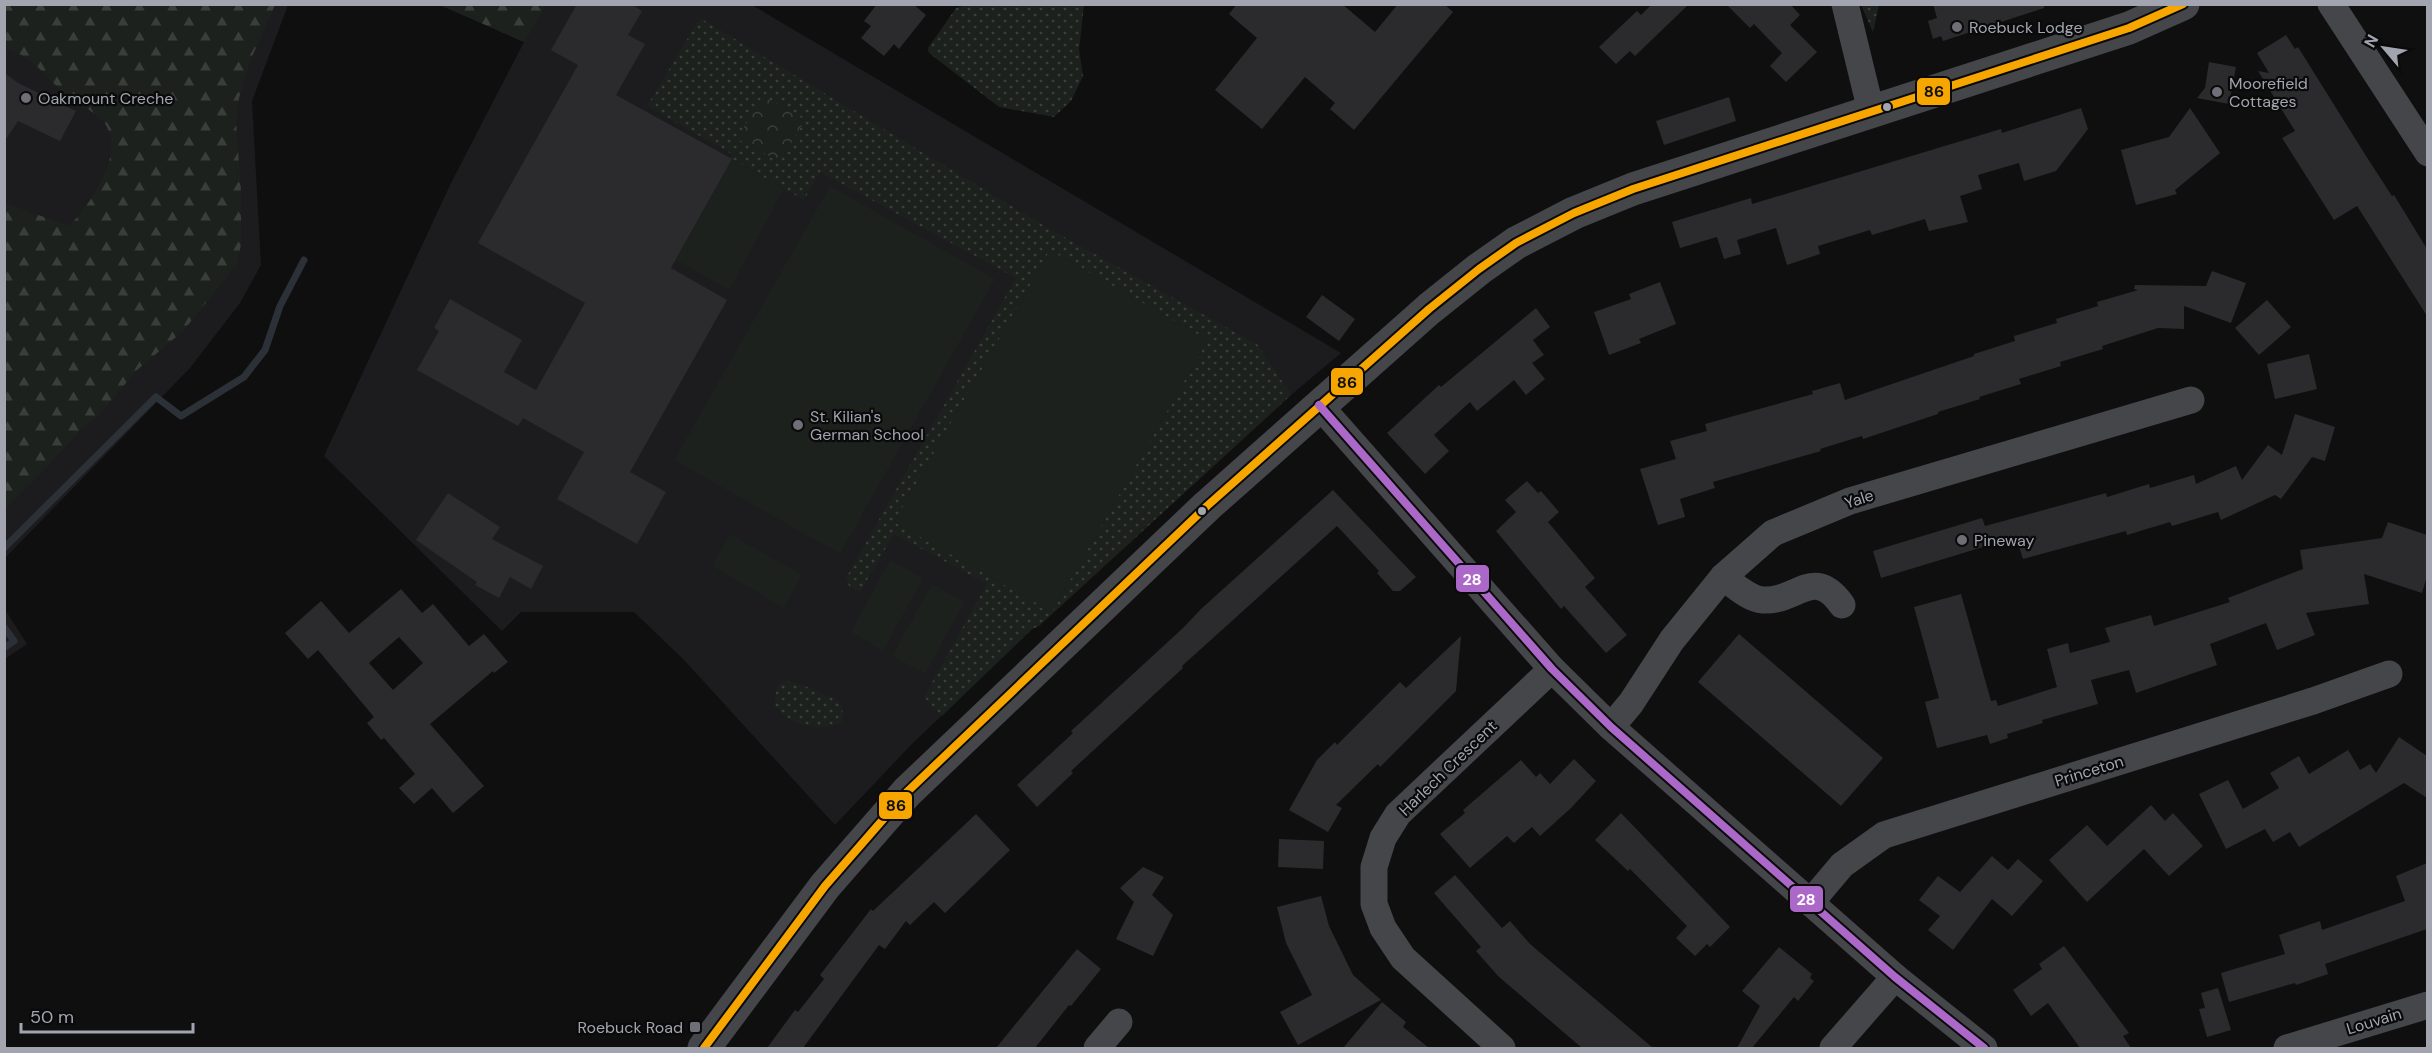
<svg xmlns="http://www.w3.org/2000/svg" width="2432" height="1053" font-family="'DM Sans',sans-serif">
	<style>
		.built { fill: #1c1c1e }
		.grass { fill: url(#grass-dots) }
		.forest { fill: url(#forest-firs) }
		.park { fill: url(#park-crowns) }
		.pitch { fill: #1c211d }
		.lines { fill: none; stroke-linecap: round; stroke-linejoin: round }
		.stream { stroke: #2b3137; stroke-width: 7 }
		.building { fill: #2b2b2d; fill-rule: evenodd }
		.minor { stroke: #454649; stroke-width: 27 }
		.tertiary { stroke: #454649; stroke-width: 33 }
		.bus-1-casing { stroke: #0a0a0b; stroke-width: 12 }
		.bus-2-casing { stroke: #0a0a0b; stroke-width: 12 }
		.bus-1 { stroke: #f7a600; stroke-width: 8 }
		.bus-2 { stroke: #ac68c9; stroke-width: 8 }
		.poi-dot { fill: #6f7077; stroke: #0a0a0b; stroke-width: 2 }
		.bus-dot { fill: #a2a5af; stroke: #0a0a0b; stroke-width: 2 }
		.labels { text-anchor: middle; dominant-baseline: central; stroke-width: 4.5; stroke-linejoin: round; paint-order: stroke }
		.poi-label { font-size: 16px; fill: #a2a5af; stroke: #0a0a0b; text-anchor: start }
		.street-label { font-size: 16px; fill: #a2a5af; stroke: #0a0a0b }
		.line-badge { stroke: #0a0a0b; stroke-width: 2 }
		.badge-label { font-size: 16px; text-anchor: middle; font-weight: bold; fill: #fff }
		.pale-badge-label { font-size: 16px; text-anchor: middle; font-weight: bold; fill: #111 }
	</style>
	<defs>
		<pattern id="grass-dots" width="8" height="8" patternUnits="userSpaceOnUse" patternTransform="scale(1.5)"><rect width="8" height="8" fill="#1c211d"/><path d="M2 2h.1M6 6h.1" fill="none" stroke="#3a3e3b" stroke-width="1.8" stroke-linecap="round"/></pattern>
		<pattern id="forest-firs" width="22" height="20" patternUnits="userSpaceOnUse" patternTransform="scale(1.5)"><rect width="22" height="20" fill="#1c211d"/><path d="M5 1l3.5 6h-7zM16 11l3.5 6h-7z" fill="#3a3e3b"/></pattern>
		<pattern id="park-crowns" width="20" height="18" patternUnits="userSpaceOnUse" patternTransform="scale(1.5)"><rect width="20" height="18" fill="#1c211d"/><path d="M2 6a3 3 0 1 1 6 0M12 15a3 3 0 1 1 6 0" fill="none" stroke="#3a3e3b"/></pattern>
	</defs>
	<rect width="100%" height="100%" fill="#0f0f10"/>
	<!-- built -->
	<g class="built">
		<path d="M5,5H288L252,101L261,265L240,303L190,368L5,558Z"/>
		<path d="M440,5H752L1341,353L1291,395L1039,626L1032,629L911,745L835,825L684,660L634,612H521L502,631L324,456L451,183L524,42Z"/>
		<path d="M4,608L27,644L5,659H4Z"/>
	</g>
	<!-- grass -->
	<g class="grass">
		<path d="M971,4L1084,5L1079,49L1083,76L1071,101L1054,117L999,107L929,53L928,48L956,8Z"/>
		<path d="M1861,5H1879L1873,32Z"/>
		<path d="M700,18L1048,228L1258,345L1291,395L1039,626L1032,629L942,716L924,697L987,584L894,534L860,592L849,586L846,578L1016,278L820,172L804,200L730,158L732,154L647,106Z"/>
		<path d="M783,681L798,683L839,701L844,715L840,724C815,731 790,726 774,704L777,686Z"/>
	</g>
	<!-- forest -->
	<g class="forest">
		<path d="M5,4L275,5L251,59L239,98L236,121L241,192V244L237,264L183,331L137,370L97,417L83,427L44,470L5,508V203L69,226C91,204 128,151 103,121C94,111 73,101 62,91C41,72 36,60 8,49L5,50Z"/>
		<path d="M440,5H546L524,42Z"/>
	</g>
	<!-- park -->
	<path class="park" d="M763,95L805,120L780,162L737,139Z"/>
	<!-- pitch -->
	<g class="pitch">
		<path d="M732,159L784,189L729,290L676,260Z"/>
		<path d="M830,186L995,279L840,554L674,460Z"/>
		<path d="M1050,250L1208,340L1052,612L894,522Z"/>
		<path d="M730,534L802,575L784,608L712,566Z"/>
		<path d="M890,560L923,578L883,651L851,632Z"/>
		<path d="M932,584L964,602L925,674L892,656Z"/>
	</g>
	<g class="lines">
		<!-- stream -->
		<g class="stream">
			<path d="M4,548L156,397L181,416L244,377L265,350L280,306L304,260"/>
			<path d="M4,627L14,641L4,648"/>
		</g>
	</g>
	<!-- building -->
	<g class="building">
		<path d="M577,4H631L642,11L628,35L645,44L616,95L732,159L671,268L727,300L630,472L666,492L637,544L557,499L584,452L523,418L518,426L417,370L439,331L434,328L450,299L522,340L504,372L536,390L585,303L478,243L578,65L551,50Z"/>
		<path d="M877,4H913L926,15L899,49L894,44L884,56L861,38L871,26L864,21Z"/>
		<path d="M1237,4H1342L1375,32L1398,4H1444L1453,12L1354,130L1330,109L1335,103L1305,77L1262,129L1215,90L1257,38L1229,14Z"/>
		<path d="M1652,4H1689L1635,56L1630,51L1616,64L1599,47L1637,11L1641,15Z"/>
		<path d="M1726,4H1790L1800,15L1790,25L1817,52L1786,82L1770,66L1782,53L1754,24L1750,28Z"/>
		<path d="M1933,4H2044V8L1943,41L1941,36L1933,39L1928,21L1937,18Z"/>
		<path d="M2286,35L2295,49L2298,47L2366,156L2392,196L2394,195L2427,249V316L2357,206L2334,220L2282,138L2295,131L2258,71L2269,73L2257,53Z"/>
		<path d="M2209,62L2236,67L2229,104L2197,98L2205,88Z"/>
		<path d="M4,73L20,84L76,111L60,141L18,121L4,142Z"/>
		<path d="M1729,97L1736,121L1664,145L1656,121Z"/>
		<path d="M2081,108L2088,129L2056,171L2024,181L2019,163L1978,175L1982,189L1960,196L1968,222L1929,231L1925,219L1872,235L1870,230L1818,246L1820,254L1787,265L1776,228L1737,240L1741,254L1724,259L1717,237L1680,248L1672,222L1751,198L1752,204L2001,129L2002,133Z"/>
		<path d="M2190,108L2220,153L2175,190L2177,194L2136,205L2121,150L2169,137Z"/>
		<path d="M2212,271L2246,283L2231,323L2184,306V329L2158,328L2102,346L2103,349L2060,362L2061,366L2019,379L2021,384L1979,397L1980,399L1938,412V414L1863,439L1862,436L1820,449L1821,451L1713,482L1715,488L1680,499L1685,517L1658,525L1640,469L1676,459L1670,441L1707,431L1705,424L1813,394L1812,391L1840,383L1845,400L1974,356V354L2015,341L2014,336L2057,323L2056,319L2098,306L2097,302L2138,290L2134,289L2135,285L2206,286Z"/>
		<path d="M1660,282L1676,324L1639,339L1641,343L1609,355L1594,312L1631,299L1629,294Z"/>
		<path d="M1322,295L1355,319L1339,341L1306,317Z"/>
		<path d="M2267,300L2291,327L2259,355L2235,328Z"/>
		<path d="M1536,308L1550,327L1533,340L1544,355L1532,363L1545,379L1526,395L1514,380L1477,411L1470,402L1434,435L1449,451L1425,474L1387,433L1439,385L1441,387Z"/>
		<path d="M2309,354L2317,389L2275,399L2267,364Z"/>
		<path d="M2295,414L2335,427L2325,461L2312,457L2281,499L2275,495L2221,520L2218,512L2172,526L2170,522L2127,535L2126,531L2023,559L2016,537L1881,578L1873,551L1982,518L1985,526L2106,493L2107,497L2149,484L2150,488L2194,475L2196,484L2236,466L2242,480L2268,445L2282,455Z"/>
		<path d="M1527,481L1538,493L1541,491L1559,512L1548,522L1595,578L1585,587L1627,635L1606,653L1564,606L1561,609L1496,531L1516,512L1505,500Z"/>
		<path d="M1333,490L1416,577L1400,591H1393L1377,573L1379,571L1337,526L1182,666L1183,668L1071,771L1073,773L1037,807L1017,785L1073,733L1071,731L1183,628L1201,609Z"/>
		<path d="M448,493L500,527L492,539L543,566L531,589L510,577L499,598L475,585L477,582L416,540Z"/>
		<path d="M2388,522L2427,535V576L2422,593L2364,574L2369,604L2306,613L2315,635L2277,650L2266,623L2210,644L2217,665L2136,693L2129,670L2091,680L2098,704L2042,720L2043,723L2007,734L2008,738L1990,744L1987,735L1937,748L1925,702L1939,698L1914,607L1961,594L1991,701L1996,700L1998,706L2057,687L2047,649L2068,643L2070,653L2110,642L2105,628L2151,615L2154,626L2230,602L2228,598L2303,569L2300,550L2382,538Z"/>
		<path d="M401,589L422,613L433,604L469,646L484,634L508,662L494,673L493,671L430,724L484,786L453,813L432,788L414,804L399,788L415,774L384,738L381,740L367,723L374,717L318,650L308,659L285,633L321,601L349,633ZM399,637L423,663L393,690L369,663Z"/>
		<path d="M1739,634L1883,758L1841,806L1698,682Z"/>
		<path d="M1461,636L1456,691L1380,767L1378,764L1336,805L1342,808L1328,832L1289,810L1317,760L1335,742L1337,745L1400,682L1406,688Z"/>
		<path d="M2399,737L2427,756V798L2404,783L2299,847L2290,832L2273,842L2265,829L2226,849L2199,794L2228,780L2243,809L2279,788L2270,773L2299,756L2309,774L2348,750L2360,770L2370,764L2376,773Z"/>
		<path d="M1574,759L1596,781L1571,808L1540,836L1532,827L1514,843L1507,836L1470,868L1440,834L1465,813L1463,810L1521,760L1536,777L1540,773L1550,784Z"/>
		<path d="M2151,805L2165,821L2173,813L2203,846L2169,876L2144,849L2087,902L2049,860L2087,825L2107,846Z"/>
		<path d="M1621,813L1730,927L1710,947L1707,944L1695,956L1676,938L1687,926L1630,869L1628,871L1595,840Z"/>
		<path d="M976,814L1010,850L945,913L934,902L910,925L906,921L885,949L879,945L803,1048H767L795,1010L798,1012L824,979L820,975L871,909L873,911Z"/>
		<path d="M1279,839L1324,841L1323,869L1278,867Z"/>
		<path d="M1992,856L2008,870L2018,859L2043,881L2012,916L1992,899L1953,950L1928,930L1940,916L1919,900L1938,876L1960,892Z"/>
		<path d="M2427,863V929L2325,964L2328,974L2296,985L2295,983L2229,1002L2221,973L2285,954L2279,935L2320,921L2322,930L2405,901L2396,876Z"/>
		<path d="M1143,867L1164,877L1152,895L1173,915L1153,956L1116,939L1134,902L1120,888Z"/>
		<path d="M1455,875L1502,928L1510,921L1530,944L1653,1048H1582L1498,976L1476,951L1481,947L1434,893Z"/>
		<path d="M1321,896L1329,926L1353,975L1381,1000L1298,1045L1280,1012L1312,995L1286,943L1277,907Z"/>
		<path d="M2064,946L2129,1033L2123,1036L2131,1048H2080L2048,1003L2031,1016L2013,990L2042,969L2039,964Z"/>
		<path d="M1779,947L1812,974L1810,978L1814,981L1798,1001L1794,997L1752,1048H1737L1760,1006L1742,991Z"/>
		<path d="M1077,949L1101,969L1071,1006L1069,1005L1035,1048H996Z"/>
		<path d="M2218,988L2231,1030L2207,1037L2199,1009L2205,1008L2201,993Z"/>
		<path d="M1382,1002L1406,1022L1403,1027L1429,1048H1343Z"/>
	</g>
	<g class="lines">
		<!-- minor -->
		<g class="minor">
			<path d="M1845,4L1871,111"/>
			<path d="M2331,4L2428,153"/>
			<path d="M1319,405L1552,669L1611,727L1895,977L1984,1048"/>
			<path d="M1723,577C1734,585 1749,599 1763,600C1797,602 1814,565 1842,605"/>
			<path d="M1611,727L1631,703L1672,640L1723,577L1773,533L1850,501L2191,400"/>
			<path d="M1810,903L1842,865L1884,835L2313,701L2389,674"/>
			<path d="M1097,1048L1119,1022"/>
			<path d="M1502,1048L1403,958L1383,928L1374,904V867L1383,838L1398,814L1552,669"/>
			<path d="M1833,1048L1895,977"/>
			<path d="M2287,1048L2428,1005"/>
		</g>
		<!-- tertiary -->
		<path class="tertiary" d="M704,1048L825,886L907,792L1207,506L1429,309L1479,269L1516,243L1574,213L1633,189L2129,28L2183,4"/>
		<!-- bus-1 casing -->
		<g class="bus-1-casing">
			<path id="bus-1" d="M704,1048L825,886L907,792L1207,506L1429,309L1479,269L1516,243L1574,213L1633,189L2129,28L2183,4"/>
		</g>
		<!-- bus-2 casing -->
		<g class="bus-2-casing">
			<path id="bus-2" d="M1319,405L1552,669L1611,727L1895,977L1984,1048"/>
		</g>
		<!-- bus-1 -->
		<use href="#bus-1" class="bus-1"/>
		<!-- bus-2 -->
		<use href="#bus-2" class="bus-2"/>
	</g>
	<!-- markers -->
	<g class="poi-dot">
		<circle cx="1957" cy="27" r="6"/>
		<circle cx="2217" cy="92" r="6"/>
		<circle cx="26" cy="98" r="6"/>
		<circle cx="798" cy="425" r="6"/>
		<circle cx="1962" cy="540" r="6"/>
		<rect x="689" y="1021" width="12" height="12" rx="3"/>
	</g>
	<g class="bus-dot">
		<circle cx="1887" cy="107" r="5"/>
		<circle cx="1202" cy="511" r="5"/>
	</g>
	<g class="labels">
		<!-- poi labels -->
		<g class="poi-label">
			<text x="1969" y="27">Roebuck Lodge</text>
			<text x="2229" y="83">Moorefield<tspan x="2229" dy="18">Cottages</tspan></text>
			<text x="38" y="98">Oakmount Creche</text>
			<text x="810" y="416">St. Kilian's<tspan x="810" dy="18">German School</tspan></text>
			<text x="1974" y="540">Pineway</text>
			<text x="683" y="1027" text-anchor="end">Roebuck Road</text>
		</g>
		<!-- street labels -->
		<g class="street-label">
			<text transform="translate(1859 499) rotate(-18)">Yale</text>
			<text transform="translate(1448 768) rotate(-44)">Harlech Crescent</text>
			<text transform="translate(2089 771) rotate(-17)">Princeton</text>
			<text transform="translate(2374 1021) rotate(-17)">Louvain</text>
		</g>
	</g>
	<g class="line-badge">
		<rect x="1916" y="77" width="35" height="29" rx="6" fill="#f7a600"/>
		<rect x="1330" y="367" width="34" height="29" rx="6" fill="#f7a600"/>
		<rect x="1455" y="564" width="35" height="29" rx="6" fill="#ac68c9"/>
		<rect x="878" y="791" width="35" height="29" rx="6" fill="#f7a600"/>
		<rect x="1789" y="885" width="35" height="28" rx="6" fill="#ac68c9"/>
	</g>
	<g class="badge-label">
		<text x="1472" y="585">28</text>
		<text x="1806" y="905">28</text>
	</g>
	<g class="pale-badge-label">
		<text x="1934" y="97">86</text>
		<text x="1347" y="388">86</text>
		<text x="896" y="811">86</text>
	</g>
	<!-- border -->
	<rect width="2432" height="1053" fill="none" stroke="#a2a5af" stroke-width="12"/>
	<!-- north arrow -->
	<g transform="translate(2384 48) rotate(299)" stroke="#0a0a0b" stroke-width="4.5" paint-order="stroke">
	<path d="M0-4.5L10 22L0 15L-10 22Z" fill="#a2a5af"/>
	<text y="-9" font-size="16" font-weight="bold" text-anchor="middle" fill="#a2a5af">N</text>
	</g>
	<!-- scale -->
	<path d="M21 1023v9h172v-9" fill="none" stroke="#a2a5af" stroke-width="3"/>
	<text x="30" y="1023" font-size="18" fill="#a2a5af" stroke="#0a0a0b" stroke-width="4.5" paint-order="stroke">50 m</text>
</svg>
